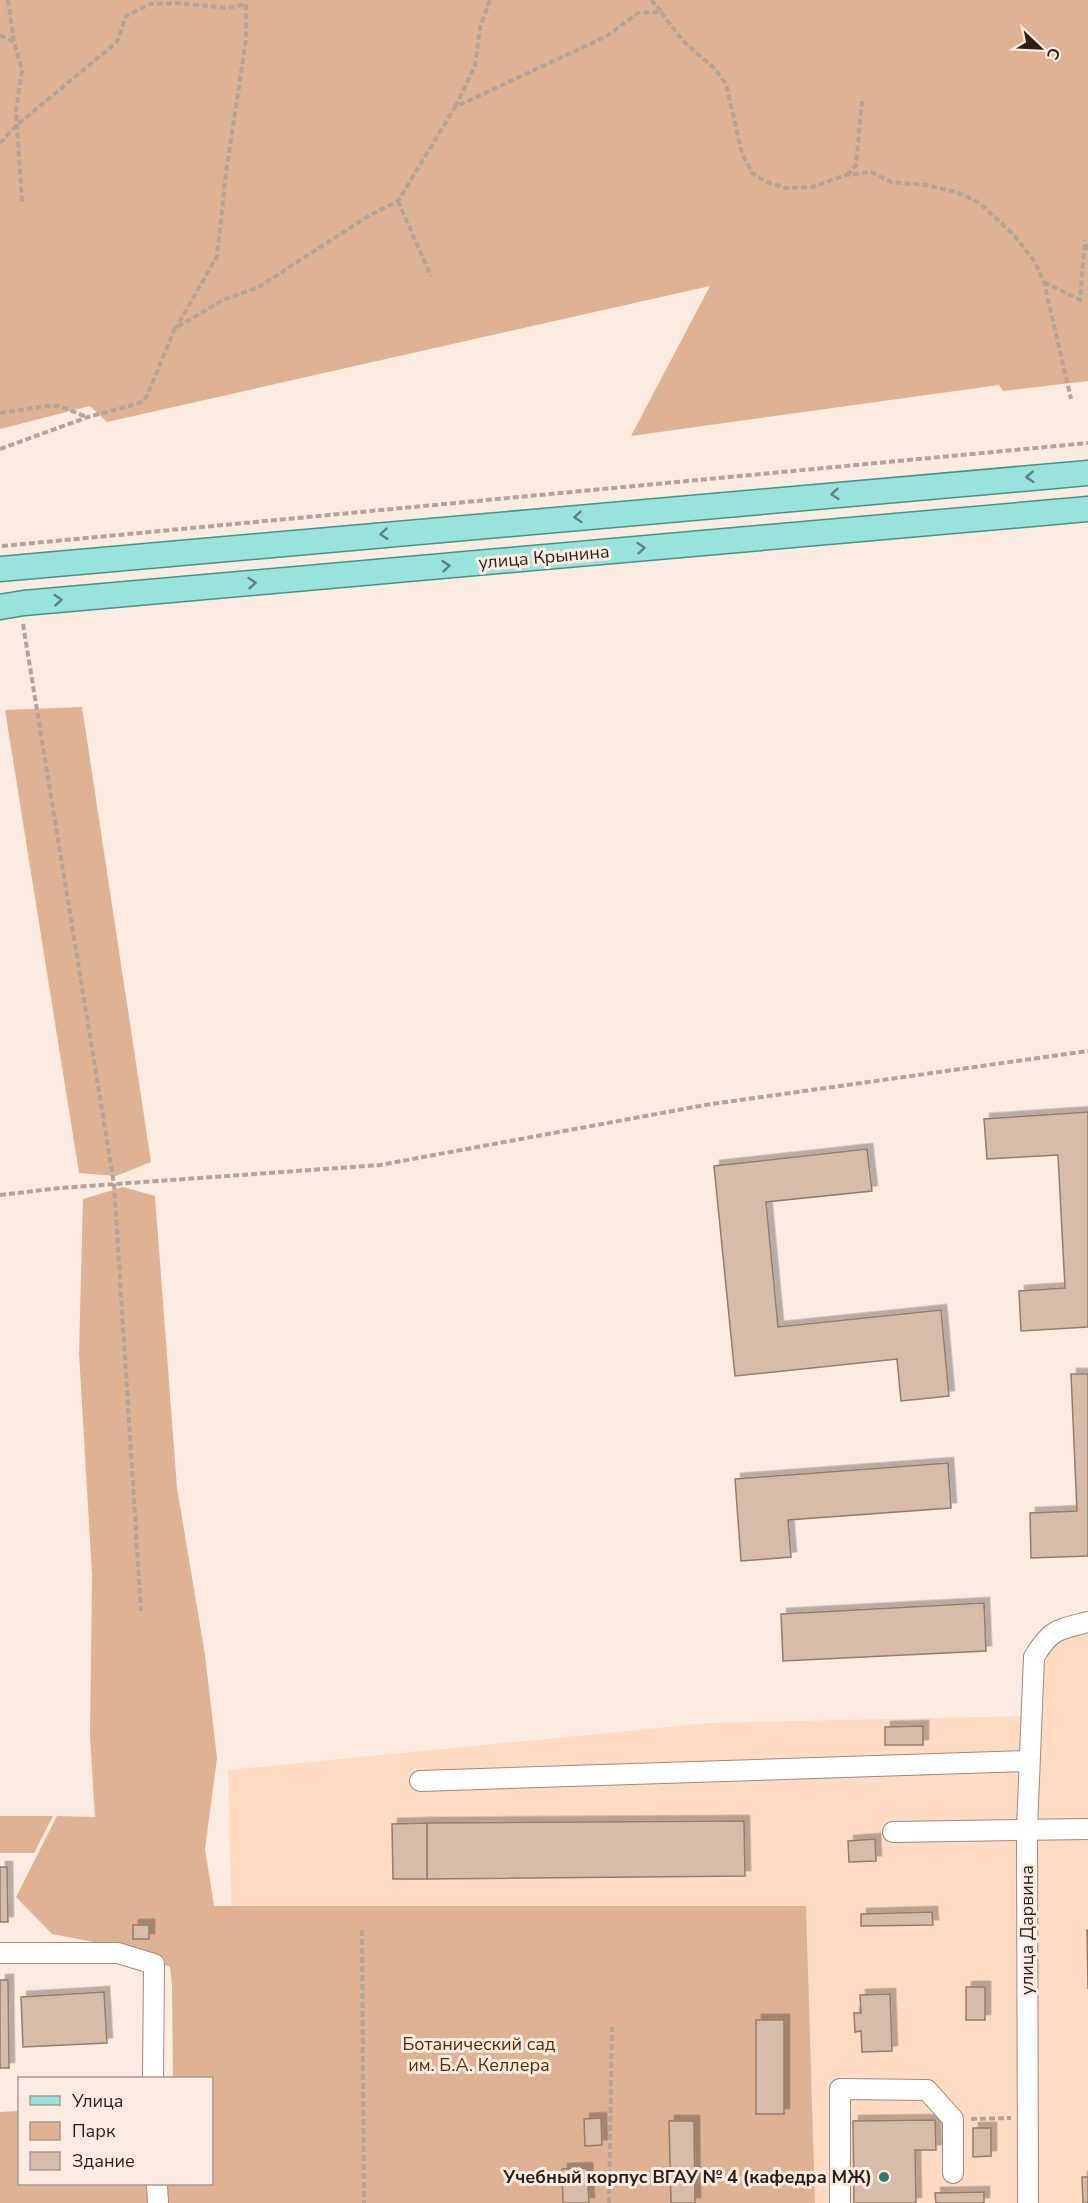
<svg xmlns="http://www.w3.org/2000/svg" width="1088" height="2203" font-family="'Nunito Sans',sans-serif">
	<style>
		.built { fill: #ffdbc4 }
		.green { fill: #dfb294 }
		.building { fill: #d8bcaa; stroke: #957b6a; stroke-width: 1.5; filter: url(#shadow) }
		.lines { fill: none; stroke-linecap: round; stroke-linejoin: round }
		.minor-casing { stroke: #a38977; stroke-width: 22 }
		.major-casing { stroke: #459288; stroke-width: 27 }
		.path { stroke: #b2a49a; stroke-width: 4; stroke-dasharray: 6 3; stroke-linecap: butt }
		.minor { stroke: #fff; stroke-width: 20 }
		.major { stroke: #98e3dc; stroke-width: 24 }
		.oneway { stroke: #60817a }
		.poi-dot { fill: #307871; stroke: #fcebe0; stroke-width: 2 }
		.labels { text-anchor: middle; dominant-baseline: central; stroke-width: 6; stroke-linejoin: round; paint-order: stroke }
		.street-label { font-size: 18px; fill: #291f18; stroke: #fcebe0 }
		.park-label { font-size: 18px; fill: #5a2c02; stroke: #fcebe0 }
		.poi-label { font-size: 18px; font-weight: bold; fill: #291f18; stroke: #fcebe0; text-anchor: end }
	</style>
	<defs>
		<filter id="shadow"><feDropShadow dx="5.5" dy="-5.5" stdDeviation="0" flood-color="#0004"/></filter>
	</defs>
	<rect width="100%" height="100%" fill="#fcebe0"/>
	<!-- built -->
	<path class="built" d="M1088,1627V2203H239L228,1770L710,1723L1025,1716L1028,1645Z"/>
	<!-- green -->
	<g class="green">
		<path d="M0,0H1088V381L1003,391L999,385L631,436L710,286L107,422L90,406L0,429Z"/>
		<path d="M82,707L151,1162L116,1176L79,1173L5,710Z"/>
		<path d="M123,1187L155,1196L177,1488L205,1655L217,1758L205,1849L214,1906H806L815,2203H0V2112L19,2111L20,2184H212V2078H173L172,1986L170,1967L124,1948L52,1934L16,1897L57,1816L95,1817L90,1736L92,1575L79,1353L83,1199Z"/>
		<path d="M0,1816H53L34,1853H0Z"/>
	</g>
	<!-- building -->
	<g class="building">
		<path d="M1088,1112V1327L1021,1331L1019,1291L1065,1288L1058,1155L987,1159L984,1119Z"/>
		<path d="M867,1149L872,1191L766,1202L778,1327L941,1310L949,1396L901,1401L897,1359L735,1376L714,1166Z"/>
		<path d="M1071,1374H1088V1556L1031,1558L1030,1513L1077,1511Z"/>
		<path d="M948,1463L951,1508L788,1520L791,1557L741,1561L735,1479Z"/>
		<path d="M984,1603L986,1651L783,1661L781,1614Z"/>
		<path d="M923,1726V1745H885V1727Z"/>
		<path d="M744,1821L745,1876L427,1879V1823Z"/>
		<path d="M427,1823V1879H393L392,1824Z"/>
		<path d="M875,1839L876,1861L849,1862L848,1841Z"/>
		<path d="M0,1867H7L8,1922H0Z"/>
		<path d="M932,1912L933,1925L861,1926V1914Z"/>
		<rect x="133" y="1925" width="16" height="14"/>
		<path d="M1087,1930H1088V1989Z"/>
		<path d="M0,1980H8L9,2068H0Z"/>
		<rect x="966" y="1987" width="19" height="33"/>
		<path d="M104,1992L107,2043L23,2047L21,1997Z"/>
		<path d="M890,1994L892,2051L862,2052L861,2031L855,2032L854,2013H861L860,1995Z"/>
		<rect x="756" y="2020" width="28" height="94"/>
		<path d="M601,2118L602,2145L585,2146L584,2119Z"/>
		<path d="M935,2120L936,2150H915L916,2203H854L853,2121Z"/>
		<path d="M669,2121H694L695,2203H671Z"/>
		<path d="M973,2128H991V2156L973,2157Z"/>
		<path d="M587,2168L589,2203H563L562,2169Z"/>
		<path d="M1082,2177H1088V2203H1083Z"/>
		<path d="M984,2192V2203H936L935,2193Z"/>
	</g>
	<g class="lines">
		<!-- minor casing -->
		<g class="minor-casing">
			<g id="minor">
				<path d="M420,1781L1029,1761"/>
				<path d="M893,1832L1088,1829"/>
				<path d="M0,1953H118L154,1964L153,2078"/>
				<path d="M157,2184L158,2203"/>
				<path d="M840,2203V2089L927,2090L953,2119V2173"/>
				<path d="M1028,2203L1027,1829L1034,1657C1051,1629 1057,1630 1088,1622"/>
			</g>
		</g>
		<!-- major casing -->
		<g class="major-casing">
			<g id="major">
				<path d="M0,569L1088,473"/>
				<path d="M0,607L24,603L1088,509"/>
			</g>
		</g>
		<!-- path -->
		<g class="path">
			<path d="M8,0L14,41"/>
			<path d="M651,0L661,11"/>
			<path d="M0,35L14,42L22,70L16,110L22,202"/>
			<path d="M455,107L475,66L480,28L490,0"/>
			<path d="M0,143L17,125L117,42L126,16L150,4L176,3L228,8L246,4V40L226,173L217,256L176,328"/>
			<path d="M847,175L856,165L862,101"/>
			<path d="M398,201L431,276"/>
			<path d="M1086,244L1088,253"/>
			<path d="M1044,282L1080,300L1085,240"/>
			<path d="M0,413L46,406H59L87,417"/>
			<path d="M0,449L88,417L140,403L147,396L175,328L225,299L257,288L370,215L398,201L455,107L607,36L638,13L661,12L683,41L714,68L726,84L742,153L752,173L767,182L786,188L812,187L846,175L871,172L891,182L926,185L956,192L978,202L1012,233L1033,259L1044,282L1071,399"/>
			<path d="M2,546L1088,443"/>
			<path d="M23,624L114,1184L141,1611"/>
			<path d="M0,1195L60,1188L380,1165L705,1105L1088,1051"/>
			<path d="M362,1930L364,2203"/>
			<path d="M971,2119L1011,2118"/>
			<path d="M609,2203L612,2027"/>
		</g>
		<!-- minor -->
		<use href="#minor" class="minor"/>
		<!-- major -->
		<use href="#major" class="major"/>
	</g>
	<!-- one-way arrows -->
	<defs><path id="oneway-chevron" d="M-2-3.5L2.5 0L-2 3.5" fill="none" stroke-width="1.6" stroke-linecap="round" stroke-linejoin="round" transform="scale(1.5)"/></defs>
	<g class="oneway">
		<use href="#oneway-chevron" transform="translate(1030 477) rotate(176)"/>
		<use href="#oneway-chevron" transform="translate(835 494) rotate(175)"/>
		<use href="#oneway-chevron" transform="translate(578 517) rotate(175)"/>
		<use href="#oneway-chevron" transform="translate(384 534) rotate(175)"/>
		<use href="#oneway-chevron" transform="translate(641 548) rotate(-5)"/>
		<use href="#oneway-chevron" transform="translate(446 566) rotate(-5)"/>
		<use href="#oneway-chevron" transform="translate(252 583) rotate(-5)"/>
		<use href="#oneway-chevron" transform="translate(58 600) rotate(-5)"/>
	</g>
	<!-- markers -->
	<circle class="poi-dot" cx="884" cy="2177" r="6"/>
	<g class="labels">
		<!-- street labels -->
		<g class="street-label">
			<text transform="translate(544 557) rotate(-5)">улица Крынина</text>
			<text transform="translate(1027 1930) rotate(-90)">улица Дарвина</text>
		</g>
		<!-- park labels -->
		<g class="park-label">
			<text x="479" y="2044">Ботанический сад<tspan x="479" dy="21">им. Б.А. Келлера</tspan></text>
		</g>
		<!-- poi labels -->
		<g class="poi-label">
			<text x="872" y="2177">Учебный корпус ВГАУ № 4 (кафедра МЖ)</text>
		</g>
	</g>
	<!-- legend -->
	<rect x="18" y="2077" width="195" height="108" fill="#fcebe0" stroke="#a89990" stroke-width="1.5"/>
	<rect x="30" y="2096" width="30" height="9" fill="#98e3dc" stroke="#a89990" stroke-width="1.5"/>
	<text x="72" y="2107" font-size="18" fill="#291f18">Улица</text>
	<rect x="30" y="2122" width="30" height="18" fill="#dfb294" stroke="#a89990" stroke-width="1.5"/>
	<text x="72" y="2137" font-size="18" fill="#291f18">Парк</text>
	<rect x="30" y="2152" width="30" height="18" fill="#d8bcaa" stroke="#a89990" stroke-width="1.5"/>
	<text x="72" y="2167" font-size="18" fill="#291f18">Здание</text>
	<!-- north arrow -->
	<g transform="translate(1040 48) rotate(113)" stroke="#fcebe0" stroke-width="4.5" paint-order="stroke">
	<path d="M0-4.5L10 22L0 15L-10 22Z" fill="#291f18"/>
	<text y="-9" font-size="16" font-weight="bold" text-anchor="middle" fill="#291f18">С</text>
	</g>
</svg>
